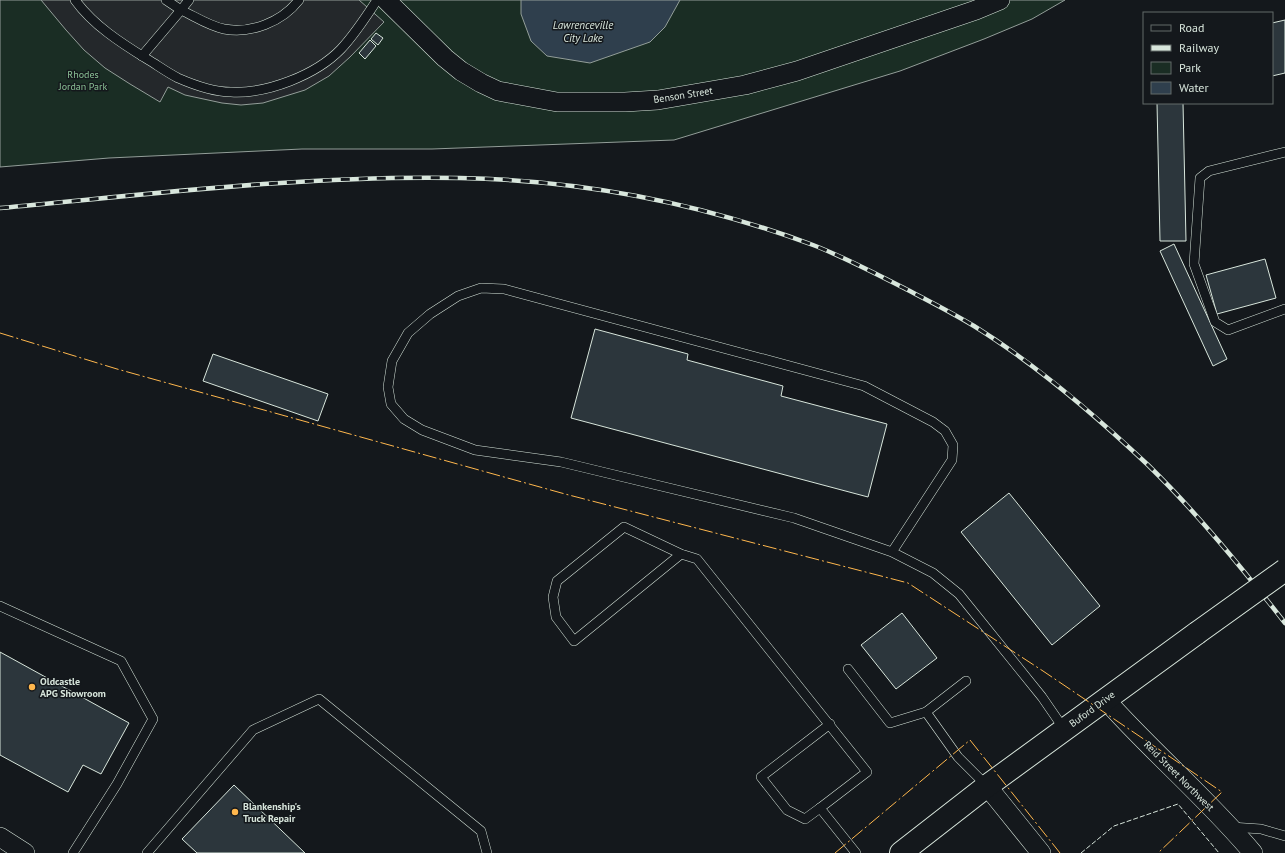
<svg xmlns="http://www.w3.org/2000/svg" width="1285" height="853" font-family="'PT Sans',sans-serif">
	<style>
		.green { fill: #1a2d24; stroke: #939e99 }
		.parking { fill: #24282b; stroke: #939e99 }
		.water { fill: #2f3f4d; stroke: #939e99 }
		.building { fill: #2c363c; stroke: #d8e6dc }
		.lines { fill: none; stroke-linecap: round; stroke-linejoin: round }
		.lane-casing { stroke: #d8e6dc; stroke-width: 10 }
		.street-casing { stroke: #d8e6dc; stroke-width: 20 }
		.highway-casing { stroke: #d8e6dc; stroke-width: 24 }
		.lane { stroke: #14181c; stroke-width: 9 }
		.street { stroke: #14181c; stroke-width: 19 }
		.highway { stroke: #14181c; stroke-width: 22 }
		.rail-casing { stroke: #d8e6dc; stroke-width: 4.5 }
		.rail { stroke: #14181c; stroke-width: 3; stroke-dasharray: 9; stroke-linecap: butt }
		.highway-bridge-casing { stroke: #d8e6dc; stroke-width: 24; stroke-linecap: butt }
		.highway-bridge { stroke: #14181c; stroke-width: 22 }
		.fence { stroke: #d8e6dc; stroke-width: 1; stroke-dasharray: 5 2; stroke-linecap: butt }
		.power { stroke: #ffb74d; stroke-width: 1; stroke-dasharray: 14 3 2 3; stroke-linecap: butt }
		.poi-dot { fill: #ffb74d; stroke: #14181c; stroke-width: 1.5 }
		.labels { text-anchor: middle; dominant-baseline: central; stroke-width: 3; stroke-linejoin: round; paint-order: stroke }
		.park-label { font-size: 10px; fill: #8ac095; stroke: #14181c }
		.street-label { font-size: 10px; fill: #d8e6dc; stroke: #14181c }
		.poi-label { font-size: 10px; font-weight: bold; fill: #d8e6dc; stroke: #14181c; text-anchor: start }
		.water-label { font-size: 11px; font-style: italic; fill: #d8e6dc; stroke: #14181c }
	</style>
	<rect width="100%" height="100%" fill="#14181c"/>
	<!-- green -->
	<path class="green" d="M0,0H1065L1032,19L984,39L900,71L674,140L432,149H302L109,158L0,167Z"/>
	<!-- parking -->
	<path class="parking" d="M41,0H359L384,22L350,57L329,76L305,90L263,103L241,105L222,103L185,95L168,87L160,102L130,84L105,68L84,50L66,30Z"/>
	<!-- water -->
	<path class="water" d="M521,0H680L665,27L650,42L590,63L547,56L531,41L521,14Z"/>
	<!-- building -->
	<g class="building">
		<path d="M1285,20V73L1272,76V23Z"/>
		<path d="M376,33L383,38L378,45L371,39Z"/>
		<path d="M370,40L376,46L365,59L359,53Z"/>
		<path d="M1157,103H1183L1186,241H1160Z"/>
		<path d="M1174,244L1227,359L1213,366L1160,251Z"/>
		<path d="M1265,259L1276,298L1217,314L1206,275Z"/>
		<path d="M595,329L688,354L687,360L783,386L781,396L887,424L868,497L571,418Z"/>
		<path d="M213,354L328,394L318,421L203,381Z"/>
		<path d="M1009,493L1100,606L1052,645L961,532Z"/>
		<path d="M902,613L937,658L896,689L861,645Z"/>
		<path d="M0,652L129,723L101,774L83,765L68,792L0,755Z"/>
		<path d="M234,785L305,853H197L182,839Z"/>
	</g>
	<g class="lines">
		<!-- lane casing -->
		<g class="lane-casing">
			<g id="lane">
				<path d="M75,0C93,25 121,43 147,59C157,65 168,73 178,78C194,85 214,92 231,92C267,94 316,75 341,49C355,34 366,17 377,0"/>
				<path d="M166,0L181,10L189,0"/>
				<path d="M142,56L181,10C194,16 209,26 224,29C251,34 282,22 299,0"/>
				<path d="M1285,152L1209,171L1200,178L1194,264L1215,322L1228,330L1285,309"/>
				<path d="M892,552L952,460L953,445L945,431L933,422L864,386L504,289L481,288L458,296L430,314L408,333L392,361L388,387L391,404L404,419L422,430L475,450L561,462L794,518L892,552L933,573L959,594L1042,697L1064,729"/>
				<path d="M681,554L574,641L556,617L553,597L557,581L624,527L681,554L697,559L867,772L820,808L856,853"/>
				<path d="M0,606L121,661L153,719L117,784L73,853"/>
				<path d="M848,669L890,723L926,712L966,681"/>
				<path d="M926,712L958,757L987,786"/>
				<path d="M820,808L805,819L787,810L761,777L830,724"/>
				<path d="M1231,827L1261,829L1285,836"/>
				<path d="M147,853L253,730L319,699L481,831L487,853"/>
			</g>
		</g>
		<!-- street casing -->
		<g class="street-casing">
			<g id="street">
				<path d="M386,0L445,58L461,71L481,83L498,91L557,102H625L658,100L745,85L797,71L976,10L1000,0"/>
				<path d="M1105,699C1152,752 1207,798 1253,853"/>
				<path d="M987,786L1041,853"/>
				<path d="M0,837L25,853"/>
			</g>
		</g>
		<!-- highway casing -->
		<g class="highway-casing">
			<path id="highway" d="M901,853L987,786L1197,633"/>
		</g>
		<!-- lane -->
		<use href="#lane" class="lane"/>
		<!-- street -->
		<use href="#street" class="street"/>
		<!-- highway -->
		<use href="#highway" class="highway"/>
		<!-- rail casing -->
		<g class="rail-casing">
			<path id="rail" d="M0,208C153,194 306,175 460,178C580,180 700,203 813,245C844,257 874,273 904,288C927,300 951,312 974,326C1037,365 1094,414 1148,465C1198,514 1242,568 1285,623"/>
		</g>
		<!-- rail -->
		<use href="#rail" class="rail"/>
		<!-- highway-bridge casing -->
		<g class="highway-bridge-casing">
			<path id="highway-bridge" d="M1197,633L1285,570"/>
		</g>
		<!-- highway-bridge -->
		<use href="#highway-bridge" class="highway-bridge"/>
		<!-- fence -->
		<path class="fence" d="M1081,853L1114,826L1178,804L1219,853"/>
		<!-- power -->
		<g class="power">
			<path d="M0,333L117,369L565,494L908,583L1043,671L1222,792L1158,853"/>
			<path d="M835,853L970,740L1060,853"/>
		</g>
	</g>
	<!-- markers -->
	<g class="poi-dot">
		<circle cx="32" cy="687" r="4"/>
		<circle cx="235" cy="812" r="4"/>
	</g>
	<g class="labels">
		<!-- park labels -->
		<g class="park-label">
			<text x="83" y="74">Rhodes<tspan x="83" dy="12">Jordan Park</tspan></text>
		</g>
		<!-- street labels -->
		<g class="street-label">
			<text transform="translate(683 95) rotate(-9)">Benson Street</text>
			<text transform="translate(1092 709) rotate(-36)">Buford Drive</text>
			<text transform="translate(1179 776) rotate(45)">Reid Street Northwest</text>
		</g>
		<!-- poi labels -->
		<g class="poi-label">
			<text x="40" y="681">Oldcastle<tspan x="40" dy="12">APG Showroom</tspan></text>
			<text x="243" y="806">Blankenship's<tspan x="243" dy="12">Truck Repair</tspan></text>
		</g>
		<!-- water labels -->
		<g class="water-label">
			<text x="583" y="25">Lawrenceville<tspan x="583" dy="13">City Lake</tspan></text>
		</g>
	</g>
	<!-- legend -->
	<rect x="1143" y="12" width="130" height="92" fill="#14181c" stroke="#626a69"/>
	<rect x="1151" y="25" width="20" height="6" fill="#14181c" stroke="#626a69"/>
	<text x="1179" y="32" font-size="12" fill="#d8e6dc">Road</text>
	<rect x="1151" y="45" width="20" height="6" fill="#d8e6dc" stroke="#626a69"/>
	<text x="1179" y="52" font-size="12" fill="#d8e6dc">Railway</text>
	<rect x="1151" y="62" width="20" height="12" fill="#1a2d24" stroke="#626a69"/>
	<text x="1179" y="72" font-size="12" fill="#d8e6dc">Park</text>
	<rect x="1151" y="82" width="20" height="12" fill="#2f3f4d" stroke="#626a69"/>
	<text x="1179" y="92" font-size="12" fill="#d8e6dc">Water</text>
</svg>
